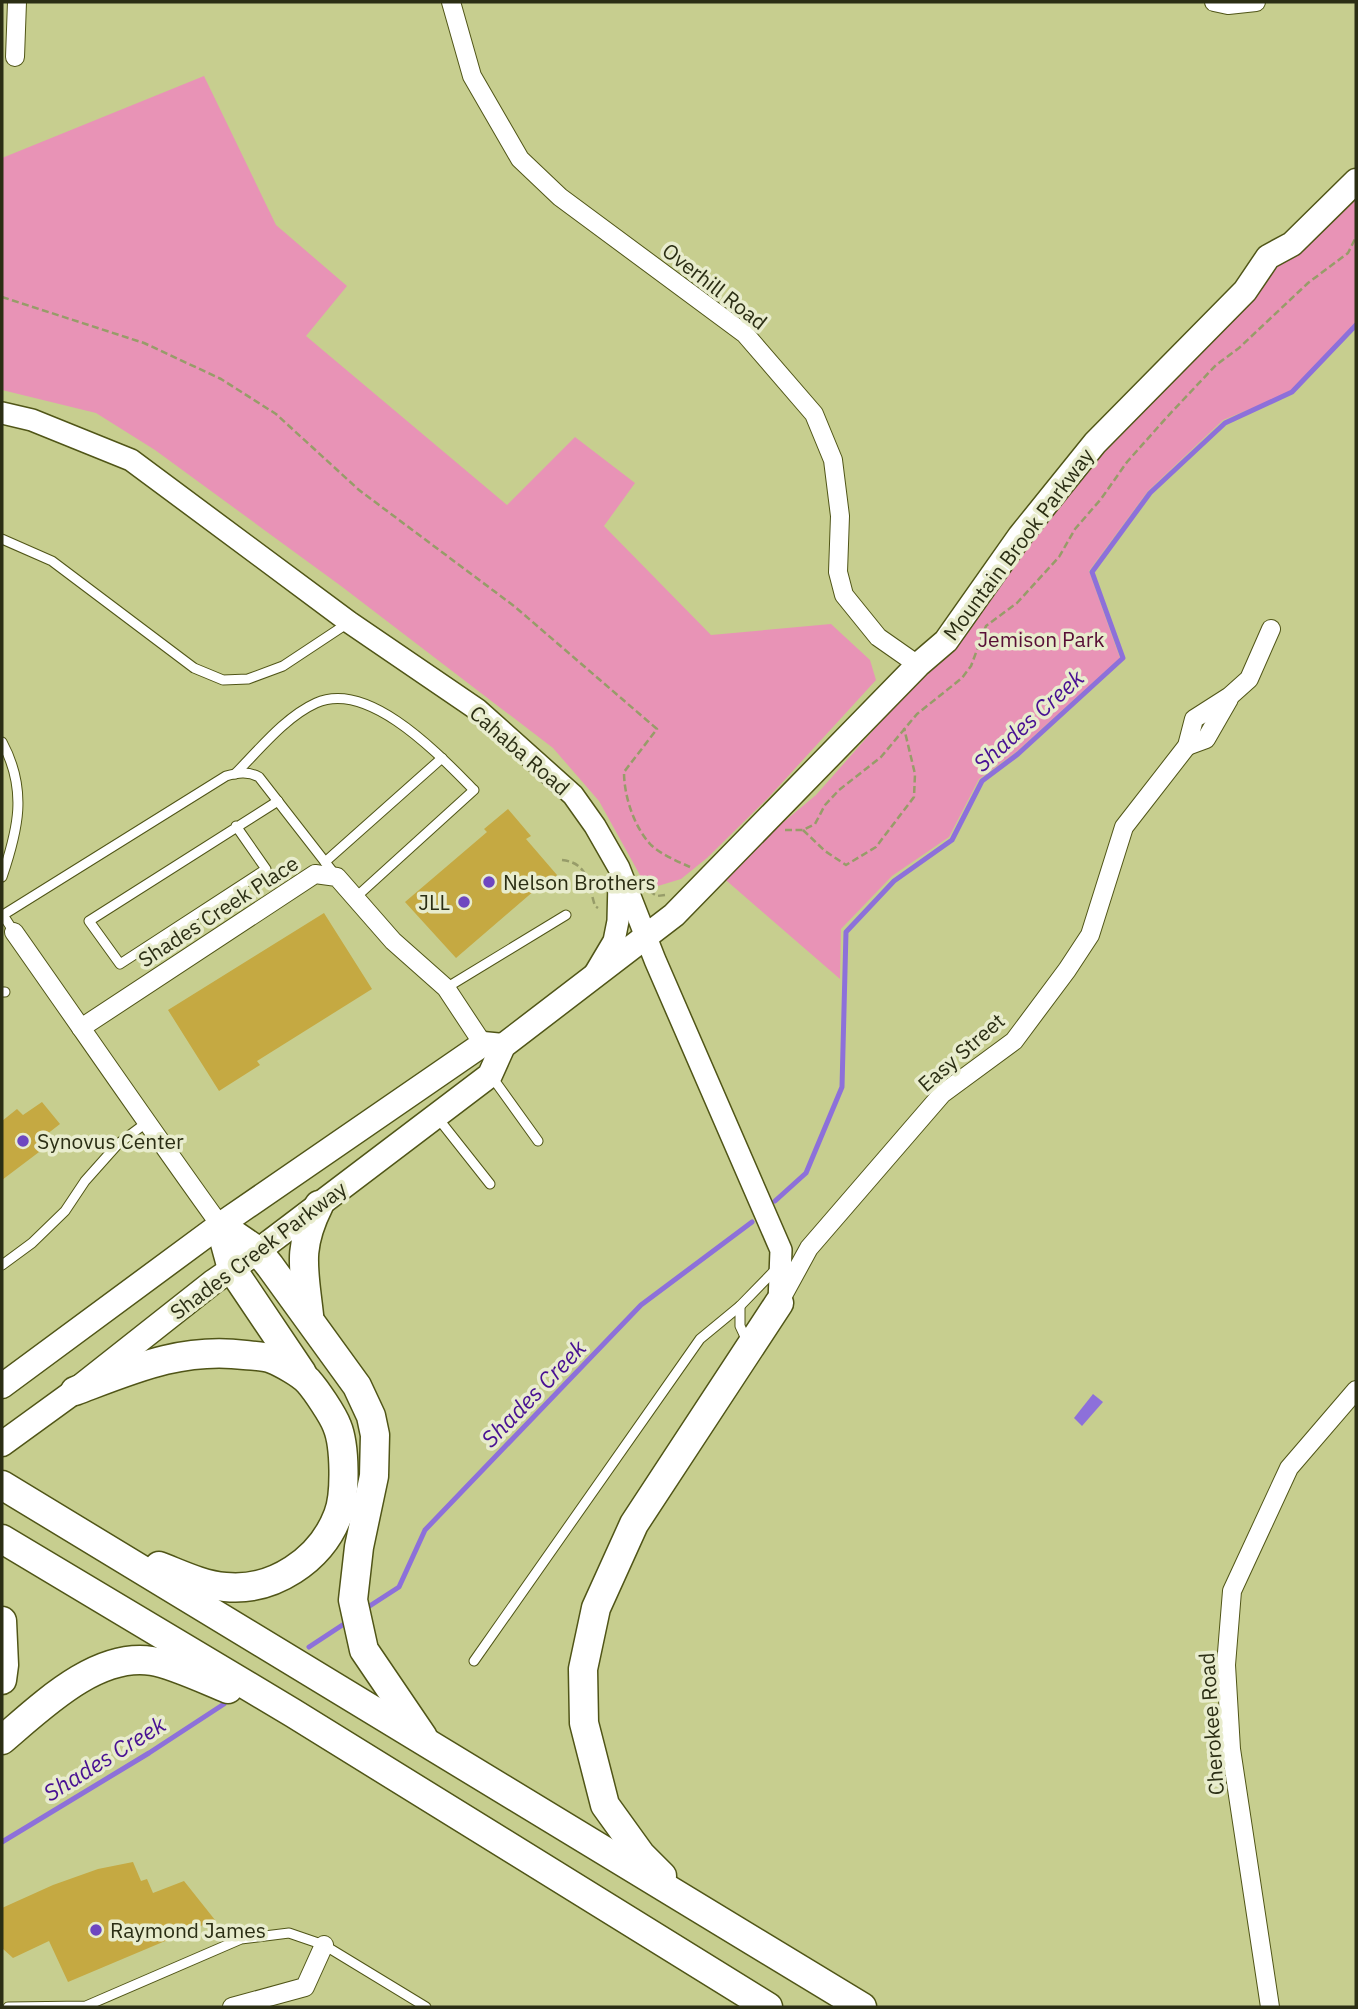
<svg xmlns="http://www.w3.org/2000/svg" width="1358" height="2009" font-family="'IBM Plex Sans',sans-serif">
	<style>
		.green { fill: #e893b6 }
		.water { fill: #8d70da }
		.lines { fill: none; stroke-linecap: round; stroke-linejoin: round }
		.stream { stroke: #8d70da; stroke-width: 5 }
		.building { fill: #c5a942 }
		.service-casing { stroke: #505517; stroke-width: 11 }
		.minor-casing { stroke: #505517; stroke-width: 20 }
		.tertiary-casing { stroke: #505517; stroke-width: 24 }
		.secondary-casing { stroke: #505517; stroke-width: 27 }
		.trunk-casing { stroke: #505517; stroke-width: 31 }
		.path { stroke: #979c69; stroke-width: 2.5; stroke-dasharray: 7 3.5; stroke-linecap: butt }
		.service { stroke: #fff; stroke-width: 9 }
		.minor { stroke: #fff; stroke-width: 18 }
		.tertiary { stroke: #fff; stroke-width: 21 }
		.secondary { stroke: #fff; stroke-width: 24 }
		.trunk { stroke: #fff; stroke-width: 28 }
		.poi-dot { fill: #6e47c0; stroke: #e8eccd; stroke-width: 2.5 }
		.labels { text-anchor: middle; dominant-baseline: central; stroke-width: 7; stroke-linejoin: round; paint-order: stroke }
		.street-label { font-size: 21px; fill: #2b2e14; stroke: #e8eccd }
		.park-label { font-size: 21px; fill: #580e35; stroke: #e8eccd }
		.poi-label { font-size: 21px; fill: #2b2e14; stroke: #e8eccd; text-anchor: start }
		.water-label { font-size: 23px; font-style: italic; fill: #481093; stroke: #e8eccd }
	</style>
	<rect width="100%" height="100%" fill="#c7ce8f"/>
	<!-- green -->
	<g class="green">
		<path d="M204,76L276,225L347,286L306,336L507,505L575,437L635,483L604,526L711,635L831,624L870,660L876,680L769,797L707,858L681,879L658,886L641,877L599,801L553,748L341,586L155,450L96,413L2,390V158Z"/>
		<path d="M1356,190V328L1292,392L1223,420L1148,491L1089,571L1120,658L1016,752L979,779L949,837L892,876L841,929L840,979L720,875L816,795L953,640L1112,440L1279,265Z"/>
	</g>
	<!-- water -->
	<path class="water" d="M1093,1394L1103,1402L1082,1426L1074,1418Z"/>
	<g class="lines">
		<!-- stream -->
		<g class="stream">
			<path d="M775,1201L806,1173L842,1087L846,932L894,881L952,840L982,781L1018,754L1123,658L1092,572L1150,493L1225,423L1292,392L1356,325"/>
			<path d="M365,1609L399,1587L425,1530L641,1305L752,1222"/>
			<path d="M309,1647L347,1622"/>
			<path d="M2,1842L149,1753L224,1704"/>
		</g>
	</g>
	<!-- building -->
	<g class="building">
		<path d="M508,809L531,836L526,839L557,875L539,893L535,890L456,958L405,902L487,832L484,829Z"/>
		<path d="M324,913L372,989L257,1061L260,1065L219,1091L168,1010Z"/>
		<path d="M42,1102L60,1124L42,1138L47,1146L2,1180V1121L17,1109L23,1115Z"/>
		<path d="M133,1862L141,1881L147,1879L153,1893L184,1881L215,1920L68,1982L49,1941L13,1958L2,1948V1908L53,1885L98,1869Z"/>
	</g>
	<g class="lines">
		<!-- service casing -->
		<g class="service-casing">
			<g id="service">
				<path d="M2,539L52,561L194,668L223,680L248,679L283,666L348,623"/>
				<path d="M2,742C28,790 18,830 2,877"/>
				<path d="M235,774C259,750 285,717 316,703C369,679 440,756 474,790L355,898"/>
				<path d="M236,826L266,869L120,964L89,921L278,801"/>
				<path d="M325,862L442,758"/>
				<path d="M14,932L3,915L226,776C237,773 248,771 259,777L336,876"/>
				<path d="M446,988L566,915"/>
				<path d="M2,992H5"/>
				<path d="M492,1077L538,1141"/>
				<path d="M437,1117L490,1184"/>
				<path d="M2,1265L32,1243L65,1211L85,1181L118,1144L146,1123"/>
				<path d="M740,1306V1326L747,1341"/>
				<path d="M474,1661L700,1339L740,1306L776,1269"/>
				<path d="M8,2007L86,2006L241,1939L289,1933L324,1945L426,2007"/>
			</g>
		</g>
		<!-- minor casing -->
		<g class="minor-casing">
			<g id="minor">
				<path d="M451,2L472,76L520,159L560,197L745,334L814,414L833,460L840,516L838,572L844,595L878,637L918,665"/>
				<path d="M1214,2L1228,5L1256,2"/>
				<path d="M15,57L17,2"/>
				<path d="M1187,746L1206,739L1229,699"/>
				<path d="M14,932C83,1030 150,1128 220,1225"/>
				<path d="M81,1028L315,874L337,877L393,941L446,988L483,1044"/>
				<path d="M780,1301L809,1248L942,1094L1014,1041L1067,970L1090,935L1124,827L1187,746L1194,719L1230,696L1249,679L1271,629"/>
				<path d="M232,2007L305,1987L324,1945"/>
				<path d="M1270,2007L1231,1749L1226,1665L1232,1591L1289,1468L1356,1390"/>
			</g>
		</g>
		<!-- tertiary casing -->
		<g class="tertiary-casing">
			<g id="tertiary">
				<path d="M2,413L32,420L131,460L349,622L478,710L573,795L595,826L619,868L655,960L781,1250L779,1303"/>
				<path d="M595,973L614,941L618,921L619,881"/>
			</g>
		</g>
		<!-- secondary casing -->
		<g class="secondary-casing">
			<g id="secondary">
				<path d="M2,1386L220,1225L483,1044L503,1046"/>
				<path d="M2,1444L75,1391L213,1282L258,1251L490,1075L503,1046L674,915L918,665L946,641L1020,536L1095,443L1245,291L1268,257L1292,244L1356,181"/>
			</g>
		</g>
		<!-- trunk casing -->
		<g class="trunk-casing">
			<g id="trunk">
				<path d="M220,1225L258,1251L270,1266L357,1386L371,1416L375,1435L374,1476L359,1547L353,1600L364,1650L423,1737"/>
				<path d="M220,1225L232,1269L302,1373"/>
				<path d="M309,1315C304,1269 297,1249 319,1205"/>
				<path d="M75,1391C133,1369 182,1347 245,1355C254,1356 264,1356 272,1359C282,1363 300,1373 308,1381C316,1390 333,1415 337,1426C345,1445 346,1495 338,1515C321,1560 273,1592 225,1587C202,1585 180,1574 159,1566"/>
				<path d="M2,1485L862,2007"/>
				<path d="M2,1539L293,1713L768,2007"/>
				<path d="M2,1621L4,1665L2,1680"/>
				<path d="M2,1740C41,1707 96,1652 152,1661C172,1664 208,1681 228,1689"/>
				<path d="M662,1876L641,1855L605,1805L584,1723L583,1669L596,1608L634,1524L779,1303"/>
			</g>
		</g>
		<!-- path -->
		<g class="path">
			<path d="M2,297L144,343L221,379L276,414L359,490L514,606L657,729L624,772C624,796 634,827 651,845C662,855 677,861 690,867"/>
			<path d="M785,830H803L815,824L825,805L839,790L881,757L917,714L962,678L971,666L986,626L1017,603L1059,557L1075,529L1101,499L1127,462L1167,417L1216,365L1239,348L1308,283L1348,253L1356,237"/>
			<path d="M803,830L825,851L846,865L876,847L914,797L915,774L904,728"/>
			<path d="M562,860C589,863 588,884 595,906L598,908"/>
			<path d="M649,891L657,896L665,895"/>
		</g>
		<!-- service -->
		<use href="#service" class="service"/>
		<!-- minor -->
		<use href="#minor" class="minor"/>
		<!-- tertiary -->
		<use href="#tertiary" class="tertiary"/>
		<!-- secondary -->
		<use href="#secondary" class="secondary"/>
		<!-- trunk -->
		<use href="#trunk" class="trunk"/>
	</g>
	<!-- markers -->
	<g class="poi-dot">
		<circle cx="489" cy="882" r="7"/>
		<circle cx="464" cy="902" r="7"/>
		<circle cx="23" cy="1141" r="7"/>
		<circle cx="96" cy="1930" r="7"/>
	</g>
	<g class="labels">
		<!-- street labels -->
		<g class="street-label">
			<text transform="translate(715 286) rotate(38)">Overhill Road</text>
			<text transform="translate(1018 544) rotate(-53)">Mountain Brook Parkway</text>
			<text transform="translate(520 750) rotate(41)">Cahaba Road</text>
			<text transform="translate(218 911) rotate(-33)">Shades Creek Place</text>
			<text transform="translate(961 1052) rotate(-41)">Easy Street</text>
			<text transform="translate(258 1250) rotate(-37)">Shades Creek Parkway</text>
			<text transform="translate(1211 1724) rotate(-94)">Cherokee Road</text>
		</g>
		<!-- park labels -->
		<g class="park-label">
			<text x="1041" y="639">Jemison Park</text>
		</g>
		<!-- poi labels -->
		<g class="poi-label">
			<text x="503" y="882">Nelson Brothers</text>
			<text x="450" y="902" text-anchor="end">JLL</text>
			<text x="37" y="1141">Synovus Center</text>
			<text x="110" y="1930">Raymond James</text>
		</g>
		<!-- water labels -->
		<g class="water-label">
			<text transform="translate(1028 720) rotate(-42)">Shades Creek</text>
			<text transform="translate(533 1393) rotate(-46)">Shades Creek</text>
			<text transform="translate(104 1758) rotate(-32)">Shades Creek</text>
		</g>
	</g>
	<!-- border -->
	<rect width="1358" height="2009" fill="none" stroke="#2b2e14" stroke-width="7"/>
</svg>
